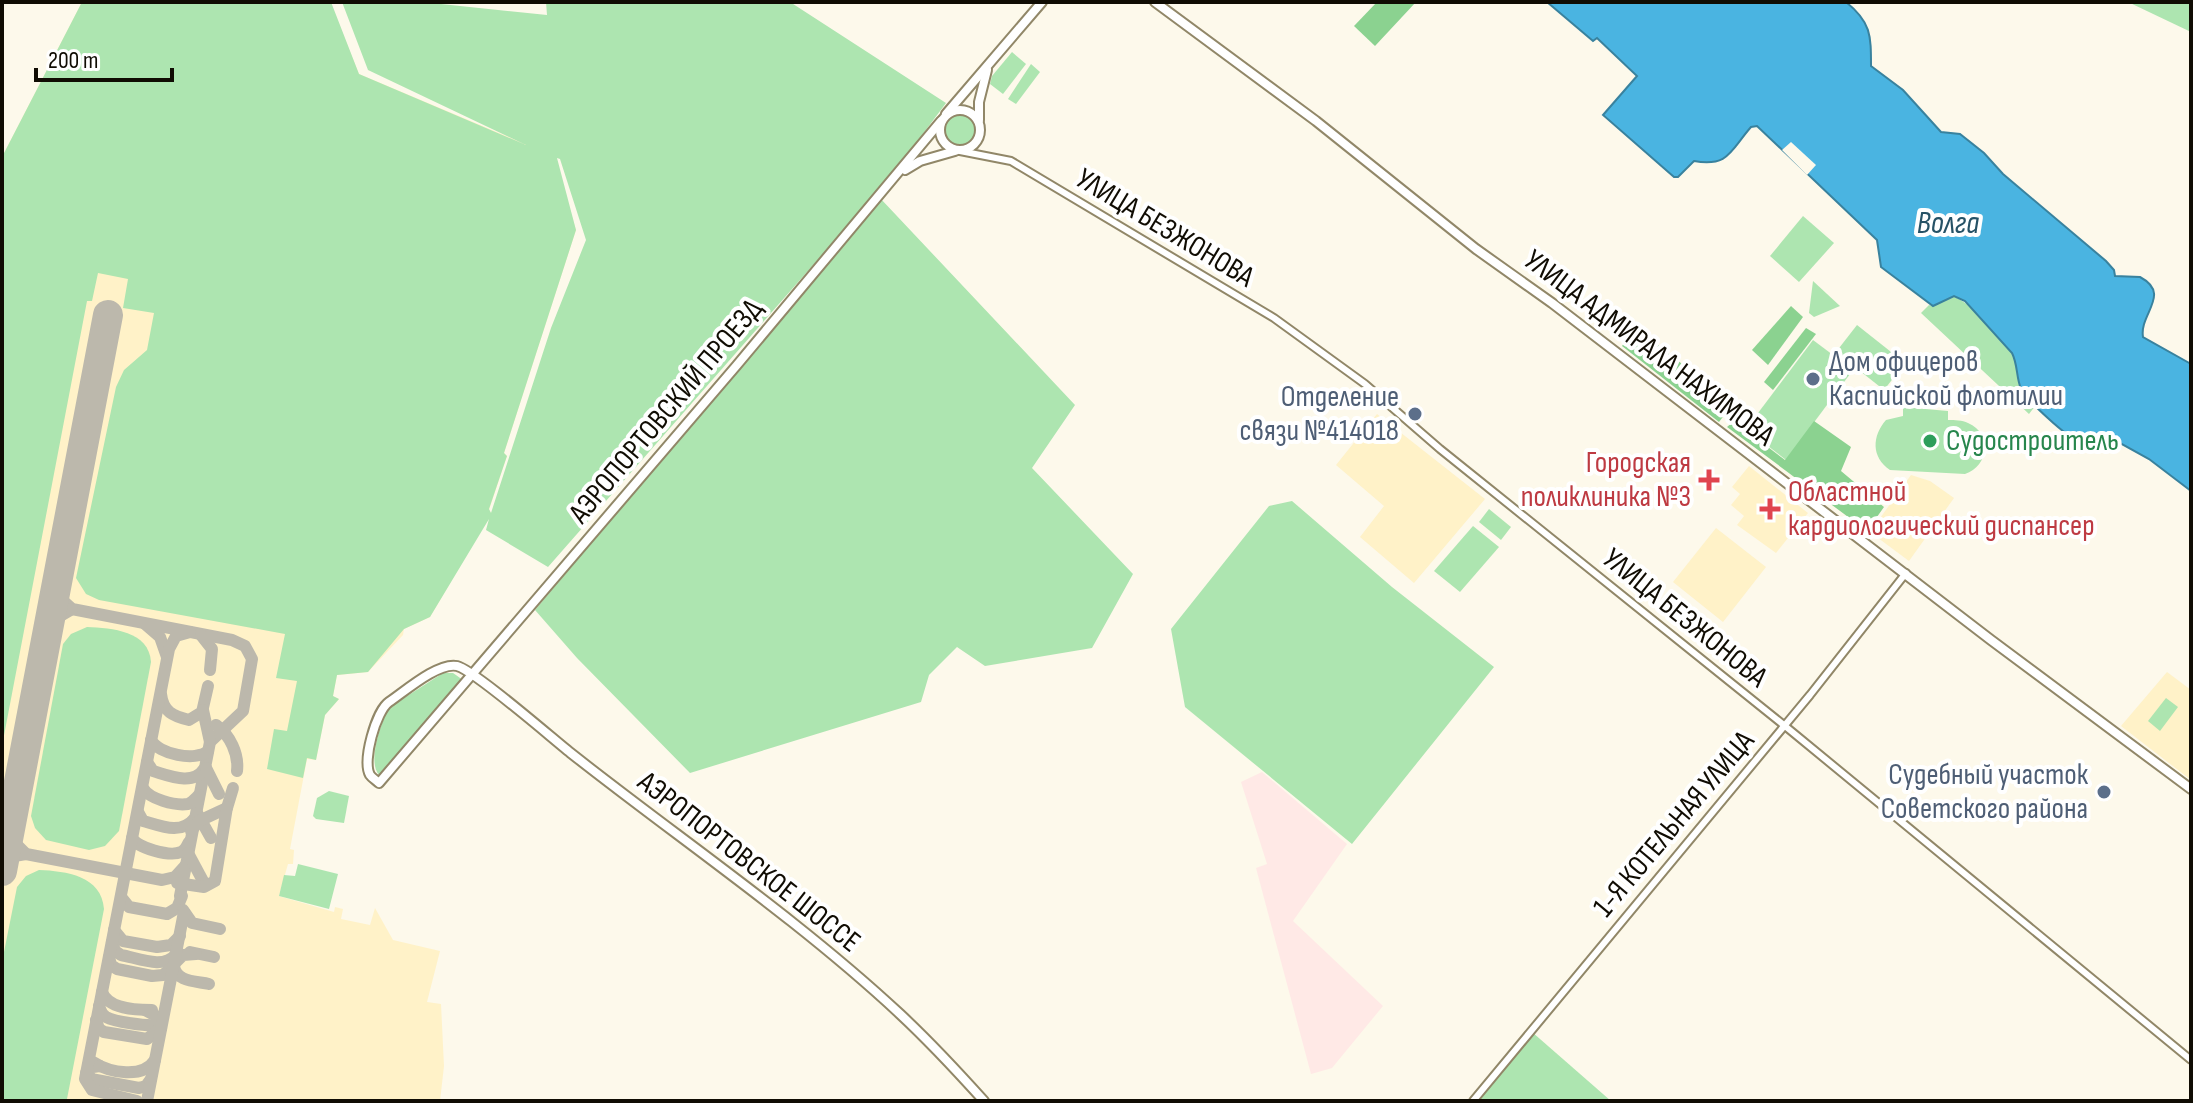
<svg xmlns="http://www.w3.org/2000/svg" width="2193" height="1103" font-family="'Sofia Sans Condensed',sans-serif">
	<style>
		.industrial { fill: #ffe9e6 }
		.built { fill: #fff2c8 }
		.green { fill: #ade5b0; fill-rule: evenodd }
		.forest { fill: #8bd290 }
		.water { fill: #4ab4e1; stroke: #39829e; stroke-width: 2 }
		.pier { fill: #fdf9eb }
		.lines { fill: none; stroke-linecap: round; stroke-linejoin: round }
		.taxiway { stroke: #bcb8ac; stroke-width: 12 }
		.runway { stroke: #bcb8ac; stroke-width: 30 }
		.minor-casing { stroke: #918768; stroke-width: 10 }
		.major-casing { stroke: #918768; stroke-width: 12 }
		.minor { stroke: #fff; stroke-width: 6 }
		.major { stroke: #fff; stroke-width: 8 }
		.service-dot { fill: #5c6f8a; stroke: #fff; stroke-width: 3 }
		.leisure-dot { fill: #2e9e5b; stroke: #fff; stroke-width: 3 }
		.health-dot { fill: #e0444e; stroke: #fff; stroke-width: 3 }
		.labels { text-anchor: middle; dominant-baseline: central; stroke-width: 8; stroke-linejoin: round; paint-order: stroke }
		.street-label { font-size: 30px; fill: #100c03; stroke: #fff }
		.service-label { font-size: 30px; fill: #4e5e75; stroke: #fff; text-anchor: end }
		.leisure-label { font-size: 30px; fill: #27864d; stroke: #fff; text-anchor: start }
		.health-label { font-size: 30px; fill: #be3a42; stroke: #fff; text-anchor: end }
		.water-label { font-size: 32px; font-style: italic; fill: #265266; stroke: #fff }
	</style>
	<rect width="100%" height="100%" fill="#fdf9eb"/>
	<!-- industrial -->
	<path class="industrial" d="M1262,772L1347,844L1293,921L1383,1006L1332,1068L1311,1074L1256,868L1267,864L1241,782Z"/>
	<!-- built -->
	<g class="built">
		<path d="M82,2H330L359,74L554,156L576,230L504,453L507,456L489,510L491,513L430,617L404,629L403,635L368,672L337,675L333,696L339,699L325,715L316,760L307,759L290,849L294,850L293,864H288L279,896L334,912L335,907L343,909L341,919L370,925L375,908L393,940L440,951L427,1002L441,1004L444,1066L440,1101H2V157Z"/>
		<path d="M1377,414L1485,499L1414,583L1360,537L1384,506L1336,465Z"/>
		<path d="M1749,466L1808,513L1776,553L1737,525L1744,516L1731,505L1740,494L1732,487Z"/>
		<path d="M1911,475L1930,481L1954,498L1909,561L1870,532Z"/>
		<path d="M1716,528L1766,567L1723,622L1673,582Z"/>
		<path d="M2167,672L2191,690V780L2121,726Z"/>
	</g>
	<!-- green -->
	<g class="green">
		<path d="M82,2H331L359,74L526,145L368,70L342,2H422L547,15L546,2H790L946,103L893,174L548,567L486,530L489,519L430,617L404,629L368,672L337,675L333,696L339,699L325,715L316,760L307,758L303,778L267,769L274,729L287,731L297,681L276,678L285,634L99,600L86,594L76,578L116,387L124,370L147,350L154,313L123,308L128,279L98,273L92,301H87L2,746V157ZM557,158L560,159L586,240L551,328L491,513L489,509L507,456L504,453L576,230Z"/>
		<path d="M2128,2H2191V32Z"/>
		<path d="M1012,52L1026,64L1003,94L990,84L992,76Z"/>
		<path d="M1031,64L1040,72L1016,104L1008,99Z"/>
		<circle cx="960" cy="130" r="16"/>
		<path d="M880,198L1075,405L1032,468L1133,574L1092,648L985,666L957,647L929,675L921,702L690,773L577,658L535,610Z"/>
		<path d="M1803,216L1834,243L1799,282L1770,256Z"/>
		<path d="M1813,281L1840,306L1814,317L1809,313Z"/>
		<path d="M1951,296C1966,297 2011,345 2016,360C2023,377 2022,393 2036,405L2029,414L1921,313L1929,305L1933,306Z"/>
		<path d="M1857,325L1905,363L1884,390L1836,352Z"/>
		<path d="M1813,340L1853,370L1786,460L1746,429Z"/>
		<path d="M1903,407L1948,411V420C1955,420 1962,420 1968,423C1993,434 1989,466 1965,474L1890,470C1871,457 1872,436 1886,420L1903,416Z"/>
		<path d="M1292,501L1392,587L1494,667L1352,844L1185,707L1171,629L1269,506Z"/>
		<path d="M1489,509L1511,527L1501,540L1479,522Z"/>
		<path d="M1473,526L1499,547L1460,592L1434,571Z"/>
		<path d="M87,627C112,628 149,631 151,662L119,831L105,846L89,850L46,840L35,828L31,816L63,644L71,634Z"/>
		<path d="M443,673H453L463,680L384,774L379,775C368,762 379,729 386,714L390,707Z"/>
		<path d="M2166,698L2178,707L2160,731L2148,721Z"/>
		<path d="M329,791L349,796L344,823L316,819L313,816L317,798Z"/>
		<path d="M298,864L338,874L329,909L279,896L284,875L295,876Z"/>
		<path d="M39,870C66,871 102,876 104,909L67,1099L75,1101H2V962L17,887L26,876Z"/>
		<path d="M1532,1032L1611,1101H1477Z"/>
	</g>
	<!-- forest -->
	<g class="forest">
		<path d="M1377,2H1416L1375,46L1354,26Z"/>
		<path d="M1791,306L1803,317L1768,365L1752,350Z"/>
		<path d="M1635,327L1700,378L1699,387L1728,410L1719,422L1622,346Z"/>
		<path d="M1806,328L1816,334L1773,390L1764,382Z"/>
		<path d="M1734,421L1785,460L1814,421L1851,447L1841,471L1884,507L1867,531L1727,427Z"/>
	</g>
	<!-- water -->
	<path class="water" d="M1547,2H1846C1871,22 1871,35 1871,66L1903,90L1941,132L1960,134L1984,153L2003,174L2106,261L2114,270L2115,276L2140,277C2172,294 2139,314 2143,337L2191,364V491L2149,459L2102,433C2093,433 2086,439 2077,439C2068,439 2026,399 2021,389C2016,377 2018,365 2012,353L1965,301L1954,296L1933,306L1881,267L1877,240L1757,126L1751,127C1730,151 1729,167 1694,161L1678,177H1674L1603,115L1637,76L1597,38L1593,41Z"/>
	<!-- pier -->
	<path class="pier" d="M1791,142L1816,165L1807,175L1782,150Z"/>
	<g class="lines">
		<!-- taxiway -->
		<g class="taxiway">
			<path d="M57,581L61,599L72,609L232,640L245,646L252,659L243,711L210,742L180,896"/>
			<path d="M145,624L160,637L167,657"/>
			<path d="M47,634L55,619L72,609"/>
			<path d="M201,635L212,649L210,670"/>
			<path d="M161,694C163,712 173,716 189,720L202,712L208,686"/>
			<path d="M203,710L210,742"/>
			<path d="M216,725C230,735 239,754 237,771"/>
			<path d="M151,740C158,754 196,762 208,751"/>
			<path d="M147,762L153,771C170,776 193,786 204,769"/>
			<path d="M206,768L219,794"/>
			<path d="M143,788C149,799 175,806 188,804C193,802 195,799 199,795"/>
			<path d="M138,812L143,821C161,826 181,835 194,819"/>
			<path d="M197,813L211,838"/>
			<path d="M11,823L14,842L26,854L162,880L175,877L185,866"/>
			<path d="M191,831L199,821L227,808L233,788"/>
			<path d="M132,838C137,848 170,857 181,852C186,850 186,847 189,842"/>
			<path d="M188,853L203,881"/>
			<path d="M2,870L14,856L26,854"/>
			<path d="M177,883L204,887L215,881L227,807"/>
			<path d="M121,897L129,907L167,914L177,908L182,896"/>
			<path d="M183,910L192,923L220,929"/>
			<path d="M114,930L123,941L157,947L171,945L180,936"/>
			<path d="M112,942L115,951L121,955C138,958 164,970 176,954"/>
			<path d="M190,952L214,957"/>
			<path d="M109,957L111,965L117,969L152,976L163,975L174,966C176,982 196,981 209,984"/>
			<path d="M175,963L183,955L196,954"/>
			<path d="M102,992C108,1009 136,1010 152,1010"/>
			<path d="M99,1006C101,1011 101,1014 106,1017C115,1022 146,1026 156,1025L163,1017"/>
			<path d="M96,1020L99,1029L104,1032L147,1039L161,1028L156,1016L145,1010"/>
			<path d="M93,1062C110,1073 143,1079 155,1060"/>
			<path d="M100,1066L93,1067L86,1073L91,1079L139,1088L146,1086L151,1079"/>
			<path d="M137,1101L92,1090L85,1079L169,649L176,636L190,632"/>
			<path d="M147,1101L184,912"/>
		</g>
		<!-- runway -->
		<path class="runway" d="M2,871L108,315"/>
		<!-- minor casing -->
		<g class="minor-casing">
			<g id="minor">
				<path d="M960,151L1011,161L1274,318L1365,384L1440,449L1785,726L2191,1060"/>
				<path d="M1473,1101L1810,695L1906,573"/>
			</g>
		</g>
		<!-- major casing -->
		<g class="major-casing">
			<g id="major">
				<path d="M1155,2L1316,121L1476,249L1552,303L1991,640L2191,789"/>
				<circle cx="960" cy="130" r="20"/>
				<path d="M946,114L1042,2"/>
				<path d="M979,120V102L987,70"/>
				<path d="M941,121L737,365L379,783C376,780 372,778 370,775C362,761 376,711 389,702C404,692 438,662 457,666C474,670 553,739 572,754C681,840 798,919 900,1014C929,1041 957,1071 984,1101"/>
				<path d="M905,170L920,161L955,151"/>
			</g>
		</g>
		<!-- minor -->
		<use href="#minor" class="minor"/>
		<!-- major -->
		<use href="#major" class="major"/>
	</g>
	<!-- markers -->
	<g class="service-dot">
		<circle cx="1813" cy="379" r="8"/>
		<circle cx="1415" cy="414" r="8"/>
		<circle cx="2104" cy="792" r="8"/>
	</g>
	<circle class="leisure-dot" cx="1930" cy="441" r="8"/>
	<g class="health-dot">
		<path d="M1705 468h8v8h8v8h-8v8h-8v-8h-8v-8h8z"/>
		<path d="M1766 497h8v8h8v8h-8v8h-8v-8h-8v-8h8z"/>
	</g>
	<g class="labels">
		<!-- street labels -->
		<g class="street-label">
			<text transform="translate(1165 228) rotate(31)">УЛИЦА БЕЗЖОНОВА</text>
			<text transform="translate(1649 348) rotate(37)">УЛИЦА АДМИРАЛА НАХИМОВА</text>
			<text transform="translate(666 411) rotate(-50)">АЭРОПОРТОВСКИЙ ПРОЕЗД</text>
			<text transform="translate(1685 618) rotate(39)">УЛИЦА БЕЗЖОНОВА</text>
			<text transform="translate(1674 824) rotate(-50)">1-Я КОТЕЛЬНАЯ УЛИЦА</text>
			<text transform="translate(749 862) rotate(38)">АЭРОПОРТОВСКОЕ ШОССЕ</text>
		</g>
		<!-- service labels -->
		<g class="service-label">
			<text x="1829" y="362" text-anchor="start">Дом офицеров<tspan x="1829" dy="34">Каспийской флотилии</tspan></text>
			<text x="1399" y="397">Отделение<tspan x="1399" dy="34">связи №414018</tspan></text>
			<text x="2088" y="775">Судебный участок<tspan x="2088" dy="34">Советского района</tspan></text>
		</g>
		<!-- leisure labels -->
		<g class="leisure-label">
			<text x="1946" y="441">Судостроитель</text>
		</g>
		<!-- health labels -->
		<g class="health-label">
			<text x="1691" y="463">Городская<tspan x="1691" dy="34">поликлиника №3</tspan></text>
			<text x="1788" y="492" text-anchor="start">Областной<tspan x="1788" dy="34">кардиологический диспансер</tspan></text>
		</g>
		<!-- water labels -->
		<g class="water-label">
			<text x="1948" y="223">Волга</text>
		</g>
	</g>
	<!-- border -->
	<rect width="2193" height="1103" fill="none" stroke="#100c03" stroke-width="8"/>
	<!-- scale -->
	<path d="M36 68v12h136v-12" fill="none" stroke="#100c03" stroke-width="4"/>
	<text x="48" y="68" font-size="24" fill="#100c03" stroke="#ffffff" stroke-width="6" paint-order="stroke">200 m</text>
</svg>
